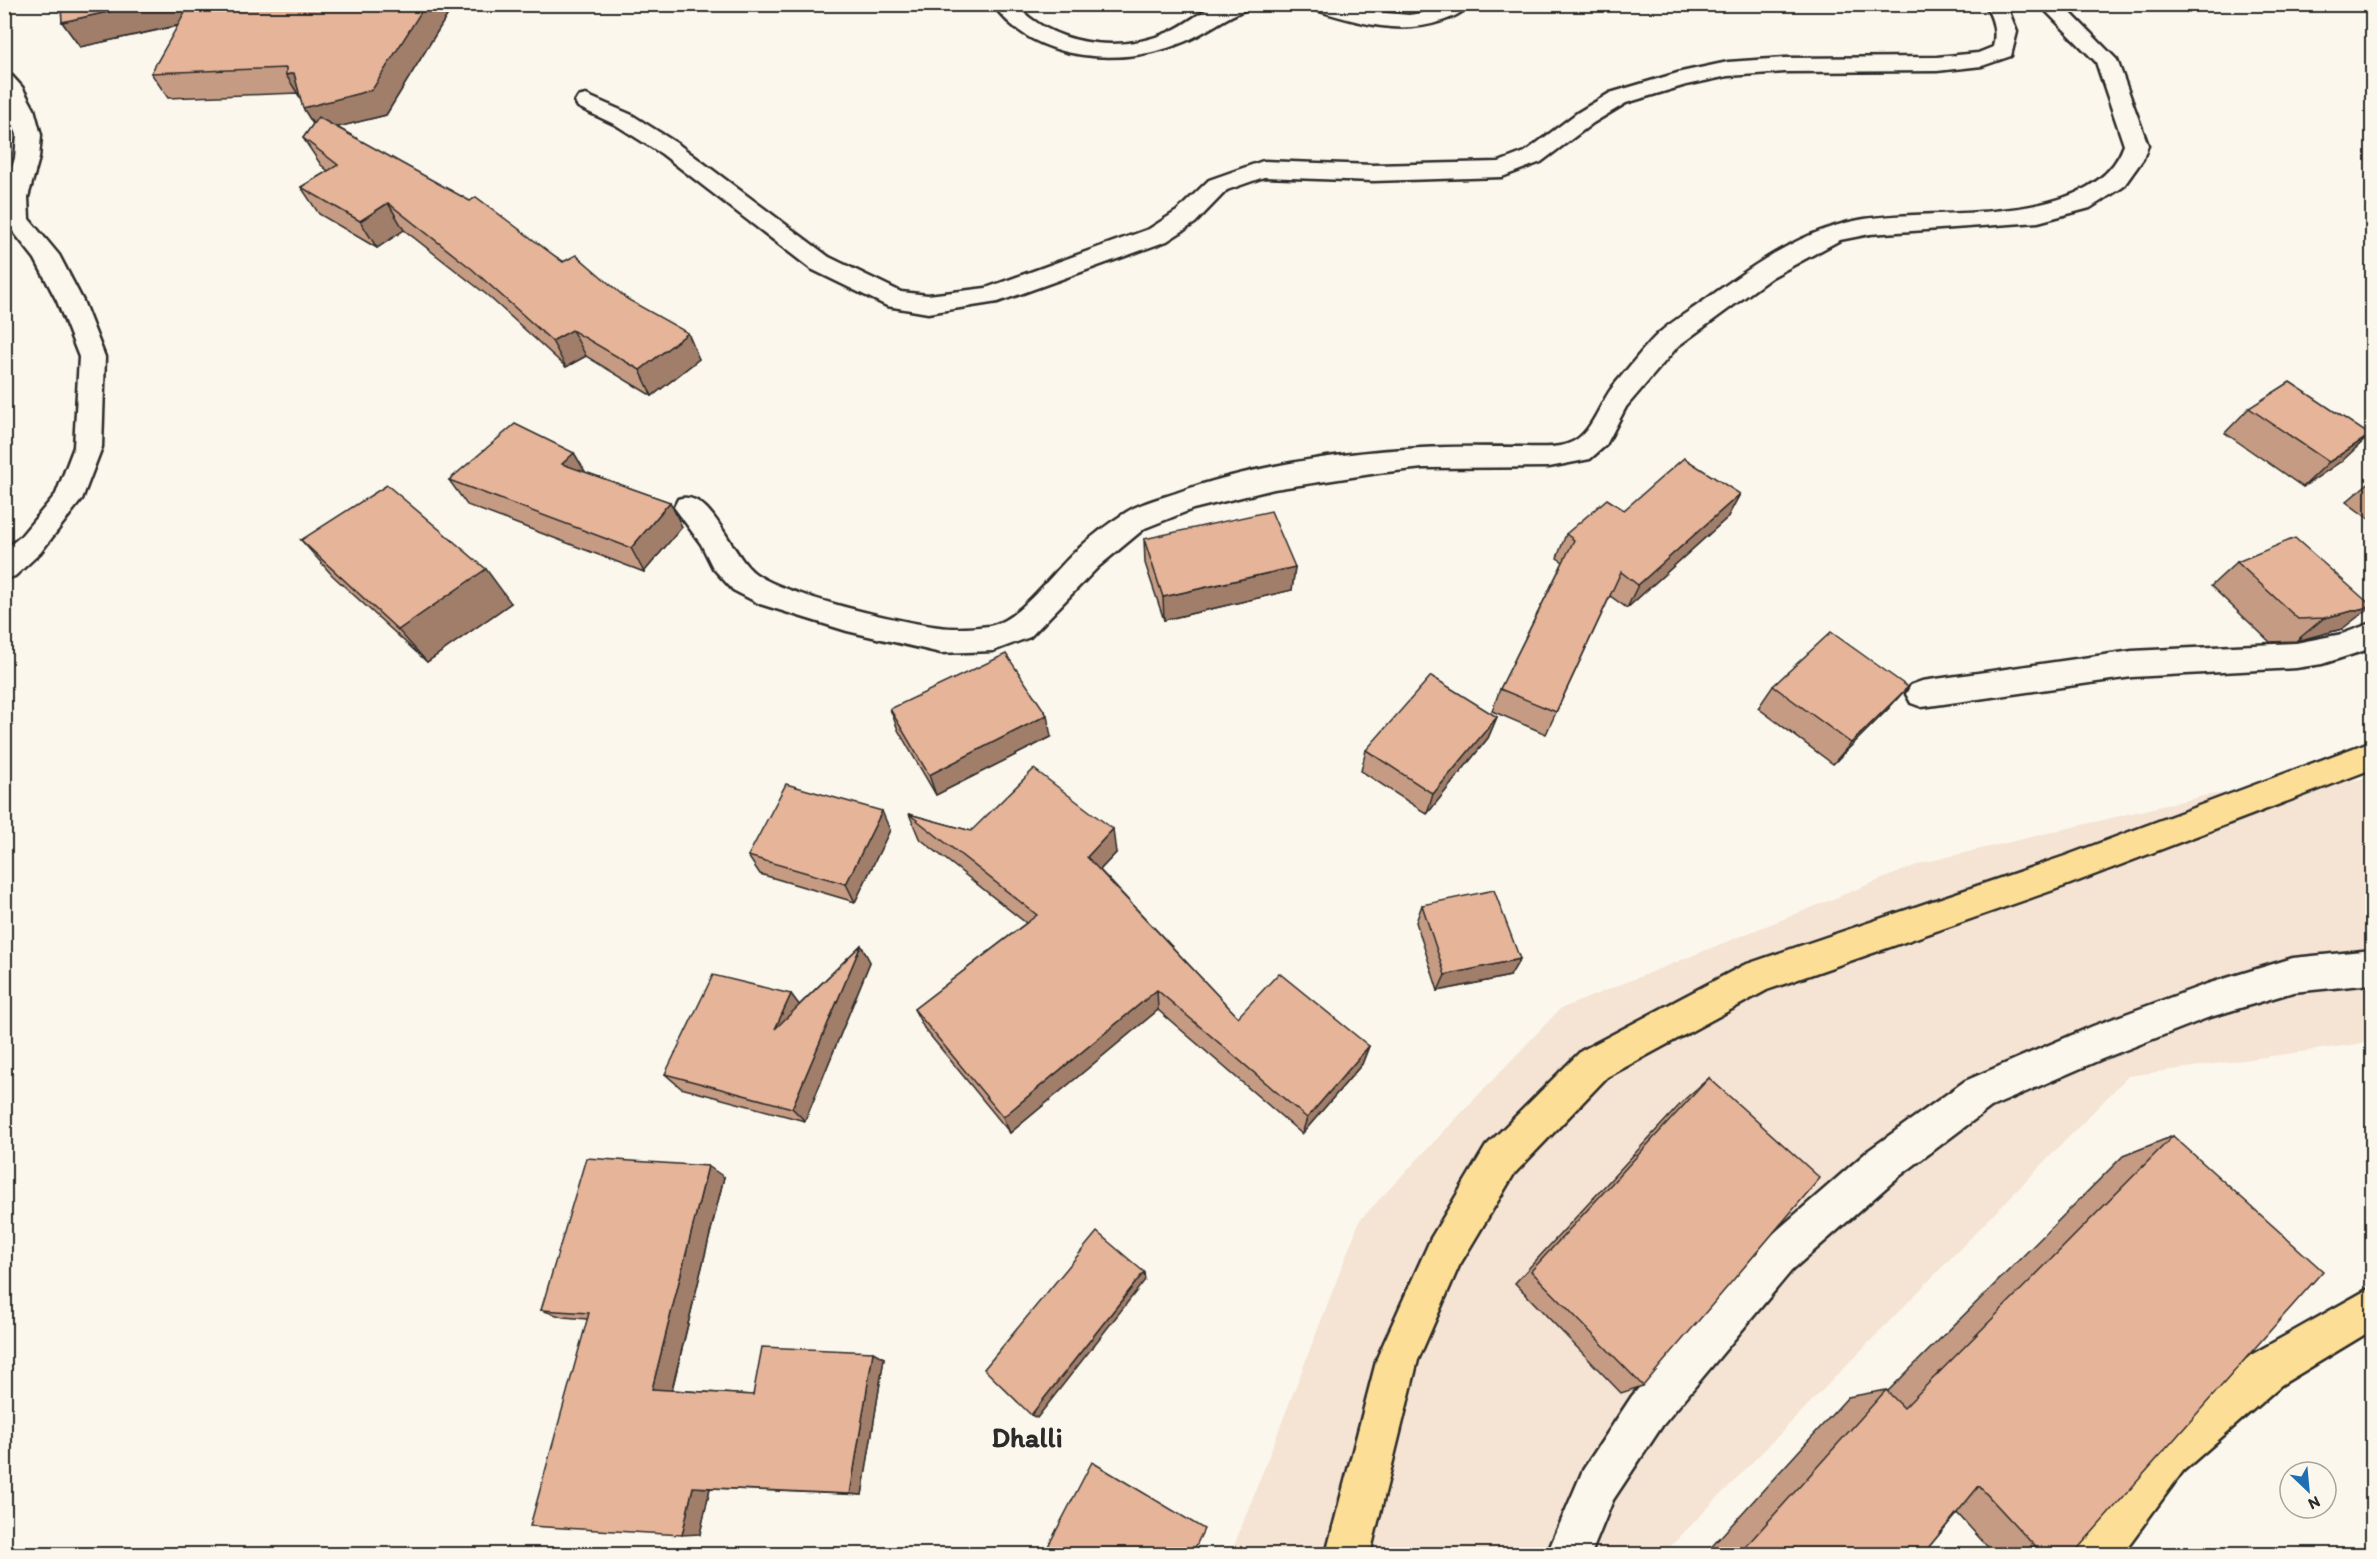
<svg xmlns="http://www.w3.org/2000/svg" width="2377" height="1559" font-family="Itim,sans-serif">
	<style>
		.built { fill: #f5e3d3 }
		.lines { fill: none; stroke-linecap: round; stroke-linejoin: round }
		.service-casing { stroke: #2b2b2b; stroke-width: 5 }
		.minor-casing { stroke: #2b2b2b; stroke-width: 5 }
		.primary-casing { stroke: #2b2b2b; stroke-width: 5 }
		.trunk-casing { stroke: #2b2b2b; stroke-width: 5 }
		.service { fill: #fbf7ec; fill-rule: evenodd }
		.minor { fill: #fbf7ec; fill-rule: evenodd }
		.primary { fill: #fdde96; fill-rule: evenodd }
		.trunk { fill: #fdde96; fill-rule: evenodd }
		.wall { fill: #c69b83; stroke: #2b2b2b; stroke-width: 1.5 }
		.shaded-wall { fill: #a17e6a; stroke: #2b2b2b; stroke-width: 1.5 }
		.building { fill: #e6b498; stroke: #2b2b2b; stroke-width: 1.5 }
		.labels { text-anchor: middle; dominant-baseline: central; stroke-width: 4.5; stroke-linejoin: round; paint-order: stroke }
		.near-quarter-label { font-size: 28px; font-weight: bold; fill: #2b2b2b; stroke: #fbf7ec }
	</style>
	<rect width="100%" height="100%" fill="#fbf7ec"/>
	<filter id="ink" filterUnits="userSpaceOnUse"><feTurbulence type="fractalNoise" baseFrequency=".0167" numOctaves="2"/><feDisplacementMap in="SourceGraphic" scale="12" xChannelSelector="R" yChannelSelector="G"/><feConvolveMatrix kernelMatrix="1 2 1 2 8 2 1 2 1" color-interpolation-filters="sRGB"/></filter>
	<g filter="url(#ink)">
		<!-- built -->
		<path class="built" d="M2372,778V1042L2128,1076L1663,1554H1231L1360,1220L1560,1009L1922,863L2208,795Z"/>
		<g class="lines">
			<!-- service casing -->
			<g class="service-casing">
				<path id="service" d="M4,74L12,76L22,87L34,109L41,135L39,158L28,197L29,219L59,255L83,301L105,357L102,447L82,499L40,553L15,576L4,580V550L20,537L56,494L74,447L79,357L57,301L35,259L5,221L4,195L15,158L17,135L4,97Z"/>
			</g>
			<!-- minor casing -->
			<g class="minor-casing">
				<g id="minor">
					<path d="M993,4H1015C1053,46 1118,54 1169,32C1186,25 1200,11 1217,5C1226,2 1240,4 1249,4L1247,9C1225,17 1207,32 1186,41C1125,68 1033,63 993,4Z"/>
					<path d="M1311,4H1345L1374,12L1409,15L1422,13L1443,4H1469C1464,13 1451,18 1442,21C1398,36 1356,22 1313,9Z"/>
					<path d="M1985,4H2006L2017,32L2011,56L1982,66L1937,71L1785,72L1728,76L1686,85L1626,103L1593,123L1541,162L1502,177L1373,181L1264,177L1227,190L1195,223L1167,241L998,302L928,313L887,306L811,269L662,154L616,125L578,107L575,102L578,97L586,95L632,115L678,144L829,257L901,292L928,295L986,288L1149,229L1177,211L1209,180L1263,161L1373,165L1499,162L1525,152L1577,113L1610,93L1681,72L1728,62L1785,58L1937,57L1978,53L1993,47C1997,31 1993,19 1985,4Z"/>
					<path d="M2039,4H2062L2117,60L2148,145L2143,159L2123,187L2090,208L2038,222L1870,234L1840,240L1772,277L1678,346L1626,407L1606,445L1590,459L1549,467L1423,468L1378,473L1274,489L1193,509L1145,528L1098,567L1030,637L993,651L941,653L847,631L760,604L733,590L713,568L701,544L674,507L678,499C712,488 730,556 756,574C787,596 900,622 939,627C954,629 974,628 989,626C1019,621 1053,572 1076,551C1090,538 1106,525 1122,515C1137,504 1158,499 1176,493C1250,466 1342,452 1421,448C1454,446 1487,447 1521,447C1536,447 1556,449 1570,443C1592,435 1600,401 1615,384C1629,368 1642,349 1658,334C1672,321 1690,311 1705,300C1752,266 1801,231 1859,220C1933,206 2093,231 2124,145L2096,62Z"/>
					<path d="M2372,623V648L2322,664L2296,668L2132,677L1922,707L1911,703L1906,694L1911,685L1922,681L2132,651L2296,643L2342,634Z"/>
					<path d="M2372,950V984L2293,992L2207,1018L2102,1059L1991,1107L1897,1178L1792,1270L1662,1426L1613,1500L1591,1554H1547L1583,1470L1632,1396L1764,1242L1869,1150L1965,1081L2093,1026L2207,984L2293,958Z"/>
				</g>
			</g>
			<!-- primary casing -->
			<g class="primary-casing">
				<path id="primary" d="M2372,1287V1330L2281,1385L2183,1471L2122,1554H2073L2079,1538L2153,1441L2251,1355Z"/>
			</g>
			<!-- trunk casing -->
			<g class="trunk-casing">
				<path id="trunk" d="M2372,741V769L2065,886L1767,990L1607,1077L1514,1174L1459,1266L1418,1360L1370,1554H1326L1377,1358L1431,1238L1486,1146L1581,1051L1744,965L2065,856Z"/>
			</g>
			<!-- service -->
			<use href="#service" class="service"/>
			<!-- minor -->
			<use href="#minor" class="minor"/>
			<!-- primary -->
			<use href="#primary" class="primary"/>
			<!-- trunk -->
			<use href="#trunk" class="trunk"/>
		</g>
		<!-- wall -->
		<g class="wall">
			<path d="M61,4H488L453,6L386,115L337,127L627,299L699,359L652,396L586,356L566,367L487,295L404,230L377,248L319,214L301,187L328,171L321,165L303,138L313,124L303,108L300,97L297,93L168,98L151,73L178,26L80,47L62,22Z"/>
			<path d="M2249,408L2370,435L2343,460L2303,487L2225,433Z"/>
			<path d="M574,453L585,472L670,502L682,527L644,572L467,505L449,480Z"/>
			<path d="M2373,479V522L2346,502Z"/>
			<path d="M1740,494L1727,518L1627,608L1610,596L1546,734L1492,711L1500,689L1563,562L1557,558L1566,534L1624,510Z"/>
			<path d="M1144,539L1295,567L1292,590L1164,620L1145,563Z"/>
			<path d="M301,540L511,603L427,662L332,575Z"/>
			<path d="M2237,562L2342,629L2296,641L2270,642L2211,586Z"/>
			<path d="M1773,686L1889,708L1833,764L1758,708Z"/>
			<path d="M890,709L1051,737L936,795L898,730Z"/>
			<path d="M1497,717L1488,738L1427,814L1361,771L1366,750Z"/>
			<path d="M909,814L971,831L1116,853L1100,870L1238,1017L1369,1046L1362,1064L1302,1134L1158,1010L1010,1133L924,1028L914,1009L1026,923L919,838Z"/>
			<path d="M890,830L855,902L760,874L748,856Z"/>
			<path d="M1422,905L1510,976L1438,991L1416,922Z"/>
			<path d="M861,945L870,962L805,1121L681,1088L665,1074L791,994L799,1005Z"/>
			<path d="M1709,1078L1643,1386L1621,1393L1515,1283L1686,1098Z"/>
			<path d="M2173,1136L2073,1554H1994L1957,1513L1923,1554H1705L1848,1397L1886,1390L1888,1391L2123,1156Z"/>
			<path d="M724,1177L672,1390L753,1395L884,1358L862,1495L710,1488L700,1534L587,1319L563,1317L541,1310Z"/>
		</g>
		<!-- shaded-wall -->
		<g class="shaded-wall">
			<path d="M144,4H203L212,18L80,47L62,22Z"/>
			<path d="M426,4H452L453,6L386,115L318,132L303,108Z"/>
			<path d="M294,73L301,99L286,75Z"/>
			<path d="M388,203L404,230L377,248L360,221Z"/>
			<path d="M572,330L586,356L566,367L552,341Z"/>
			<path d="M688,333L699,359L652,396L640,370Z"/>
			<path d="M2370,435L2343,460L2303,487L2329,462Z"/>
			<path d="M574,453L589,478L562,464Z"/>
			<path d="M1740,494L1727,518L1627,608L1638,585Z"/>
			<path d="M670,502L682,527L644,572L631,548Z"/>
			<path d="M1295,567L1292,590L1164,620L1163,597Z"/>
			<path d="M486,569L511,603L427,662L398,630Z"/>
			<path d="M2372,606L2342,629L2296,641L2324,618Z"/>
			<path d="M1908,687L1889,708L1833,764L1851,743Z"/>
			<path d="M1047,715L1051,737L936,795L929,775Z"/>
			<path d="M1497,717L1488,738L1427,814L1433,794Z"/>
			<path d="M882,811L890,830L855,902L846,884Z"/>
			<path d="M1113,829L1116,853L1090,880L1087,857Z"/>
			<path d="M861,945L870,962L805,1121L792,1108Z"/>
			<path d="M1520,959L1510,976L1438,991L1445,975Z"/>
			<path d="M1157,990L1158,1010L1010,1133L1003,1117Z"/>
			<path d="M791,994L803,1010L775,1029Z"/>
			<path d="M1369,1046L1362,1064L1302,1134L1307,1118Z"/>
			<path d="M708,1166L724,1177L671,1393L652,1389Z"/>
			<path d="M1144,1272L1145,1280L1037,1418L1031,1415Z"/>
			<path d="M873,1352L884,1358L862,1495L850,1494Z"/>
			<path d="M693,1487L710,1488L700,1534L682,1535Z"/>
		</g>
		<!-- building -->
		<g class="building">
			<path d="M61,4H144L62,22Z"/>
			<path d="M190,4H426L372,90L303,108L294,73L286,75V68L151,73Z"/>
			<path d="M318,117L470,201L476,197L563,262L576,255L627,299L688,333L640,370L572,330L552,341L472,269L388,203L360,221L301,187L338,165L303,138Z"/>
			<path d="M2290,382L2370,435L2329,462L2249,408Z"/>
			<path d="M515,424L574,453L562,464L670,502L631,548L449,480Z"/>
			<path d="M1684,458L1740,494L1638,585L1621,572L1556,712L1500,689L1574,540L1566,534L1607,499L1624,510Z"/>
			<path d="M387,485L486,569L398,630L301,540Z"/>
			<path d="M1271,511L1295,567L1163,597L1144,539Z"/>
			<path d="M2295,538L2372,606L2324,618L2298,619L2237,562Z"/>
			<path d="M1831,632L1908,687L1851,743L1773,686Z"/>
			<path d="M1006,654L1047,715L929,775L890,709Z"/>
			<path d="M1431,676L1497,717L1433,794L1366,750Z"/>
			<path d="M1034,769L1113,829L1087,857L1238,1017L1279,973L1369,1046L1307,1118L1157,990L1003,1117L914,1009L1037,915L909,814L971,831Z"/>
			<path d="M786,784L882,811L846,884L748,856Z"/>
			<path d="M1494,890L1520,959L1445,975L1422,905Z"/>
			<path d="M861,945L792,1108L665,1074L713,975L791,994L775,1029Z"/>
			<path d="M1709,1078L1820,1178L1643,1386L1531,1271Z"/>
			<path d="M2173,1136L2323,1271L2073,1554H2042L1979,1486L1923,1554H1739L1886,1390L1904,1408Z"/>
			<path d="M586,1158L708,1166L652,1389L753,1395L762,1347L873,1352L850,1494L693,1487L682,1535L530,1526L589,1313L541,1310Z"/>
			<path d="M1097,1232L1144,1272L1031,1415L984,1369Z"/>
			<path d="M1092,1462L1204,1529L1192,1554H1044Z"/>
		</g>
	</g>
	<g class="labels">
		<!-- near-quarter labels -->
		<g class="near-quarter-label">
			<text x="1027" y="1437">Dhalli</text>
		</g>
	</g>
	<!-- margin -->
	<rect width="2377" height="1559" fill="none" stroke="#fbf7ec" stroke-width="24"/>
	<rect x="12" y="12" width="2353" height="1535" fill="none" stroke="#2b2b2b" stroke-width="2" filter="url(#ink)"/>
	<!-- north arrow -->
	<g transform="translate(2308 1490) rotate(154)"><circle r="28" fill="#fbf7ec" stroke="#a8a59f" stroke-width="1.5"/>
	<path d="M0-4.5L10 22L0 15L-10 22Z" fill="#1f6fb2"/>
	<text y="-9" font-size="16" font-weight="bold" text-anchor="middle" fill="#2b2b2b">N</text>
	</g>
</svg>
